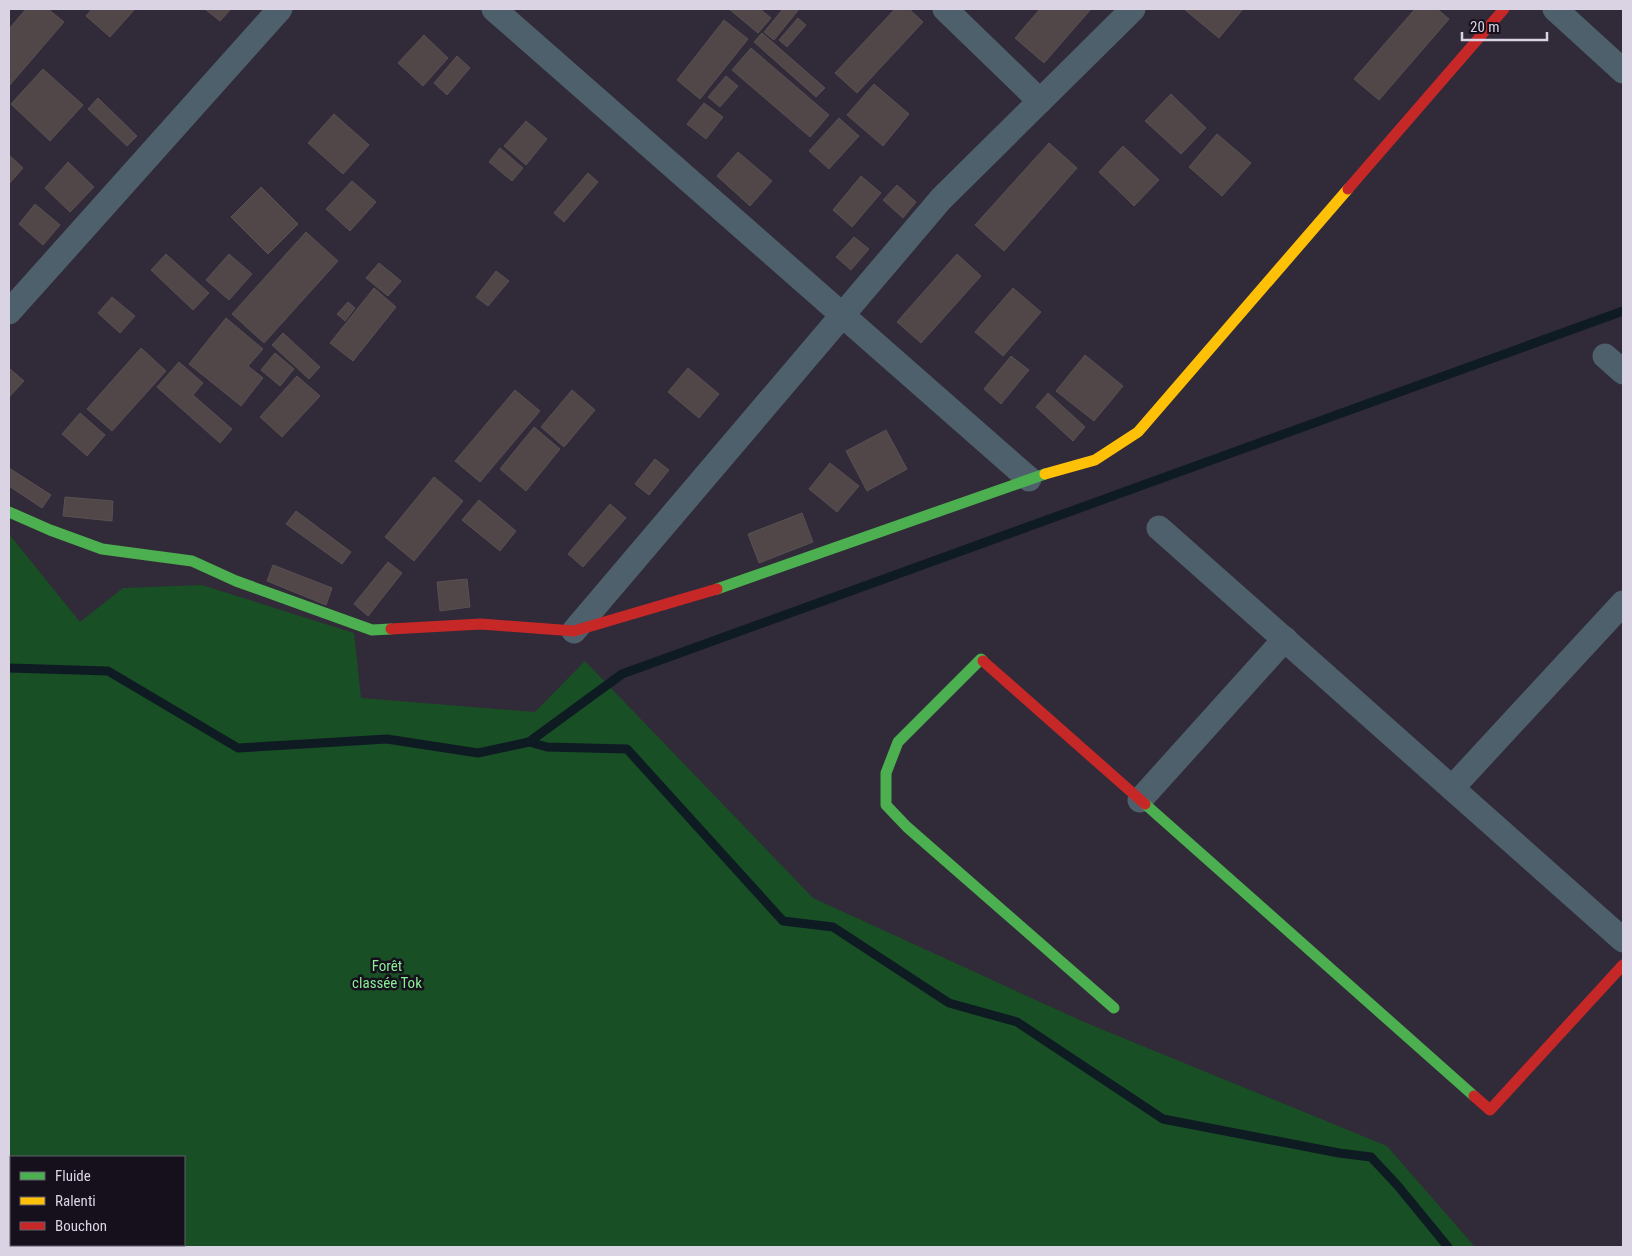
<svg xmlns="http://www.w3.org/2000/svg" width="1632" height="1256" font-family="'Roboto Condensed',sans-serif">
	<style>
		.green { fill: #194f25; fill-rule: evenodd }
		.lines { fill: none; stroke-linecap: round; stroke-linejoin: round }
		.stream { stroke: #0e1b23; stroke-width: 9 }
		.building { fill: #514749; stroke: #595052 }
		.street { stroke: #4e606c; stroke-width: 25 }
		.fast { stroke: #4caf50; stroke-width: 11 }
		.slow { stroke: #ffc107; stroke-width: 11 }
		.jam { stroke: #c62828; stroke-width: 11 }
		.labels { text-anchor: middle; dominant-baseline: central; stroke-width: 5; stroke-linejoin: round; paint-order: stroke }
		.park-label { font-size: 15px; fill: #88ed94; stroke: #15101c }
	</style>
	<rect width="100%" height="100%" fill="#312a38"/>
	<!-- green -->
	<path class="green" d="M9,534L80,622L123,588L202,585L354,633L361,698L535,712L585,661L813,898L1084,1022L1387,1146L1475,1247H9ZM11,1157H184V1245H11Z"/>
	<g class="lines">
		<!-- stream -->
		<g class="stream">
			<path d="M9,668L108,671L238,748L387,739L478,753L529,742L547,747L627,749L783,921L833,927L949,1003L1017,1022L1163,1119L1339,1153L1371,1157L1398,1186L1448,1247"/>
			<path d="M529,742L622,674L1623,311"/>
		</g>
	</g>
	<!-- building -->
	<g class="building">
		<path d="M26,9H48L64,22L9,86V29Z"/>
		<path d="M92,9H135L110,37L86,16Z"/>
		<path d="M205,9H231L220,21Z"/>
		<path d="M729,9H760L771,18L758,33Z"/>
		<path d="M783,9H799L774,40L764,32Z"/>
		<path d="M895,9H909L923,22L857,93L835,73Z"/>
		<path d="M1040,9H1091L1044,63L1015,38Z"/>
		<path d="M1184,9H1243L1219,38Z"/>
		<path d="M1415,9H1437L1449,19L1379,100L1354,79Z"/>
		<path d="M798,18L806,25L787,47L779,40Z"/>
		<path d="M724,20L748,39L700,99L677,80Z"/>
		<path d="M762,33L825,88L816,97L754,42Z"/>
		<path d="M424,35L448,58L423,86L398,63Z"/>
		<path d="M751,48L829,115L810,137L732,70Z"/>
		<path d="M457,56L470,68L447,95L434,83Z"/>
		<path d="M43,69L83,105L50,141L11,104Z"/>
		<path d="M726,76L738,86L720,107L708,97Z"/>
		<path d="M874,84L909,114L883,146L847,115Z"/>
		<path d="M1171,94L1206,128L1181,154L1145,121Z"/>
		<path d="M98,98L137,136L127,146L88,109Z"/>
		<path d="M704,103L723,117L706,139L687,124Z"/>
		<path d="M334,114L369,145L343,174L308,143Z"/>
		<path d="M839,118L859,136L829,169L809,151Z"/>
		<path d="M526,121L547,139L526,165L504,146Z"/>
		<path d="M1217,134L1251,163L1222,196L1189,167Z"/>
		<path d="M1049,143L1077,168L1004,251L975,225Z"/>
		<path d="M1123,146L1159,180L1134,206L1099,172Z"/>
		<path d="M500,148L523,168L512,181L489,162Z"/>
		<path d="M738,152L772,181L750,206L717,176Z"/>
		<path d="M9,155L23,168L9,184Z"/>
		<path d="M68,162L94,187L70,212L45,188Z"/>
		<path d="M588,173L598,182L564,222L554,213Z"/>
		<path d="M861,176L881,193L852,227L833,210Z"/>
		<path d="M352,181L376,202L350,231L326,209Z"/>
		<path d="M897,185L916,202L903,218L883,200Z"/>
		<path d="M261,187L298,224L268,254L231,217Z"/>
		<path d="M35,204L60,225L43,245L19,224Z"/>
		<path d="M306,232L338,261L264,343L232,314Z"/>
		<path d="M854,237L869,249L851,270L836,257Z"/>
		<path d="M166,254L209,293L193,310L151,270Z"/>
		<path d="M229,254L252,274L229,300L206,280Z"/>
		<path d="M957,254L981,276L921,343L897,322Z"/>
		<path d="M379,263L401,281L388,296L366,278Z"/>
		<path d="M496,271L509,281L488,306L476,297Z"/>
		<path d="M374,288L396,307L353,361L330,343Z"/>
		<path d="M1013,288L1041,312L1003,356L975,332Z"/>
		<path d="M112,297L135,316L120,333L98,313Z"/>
		<path d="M348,302L355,308L345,321L337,314Z"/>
		<path d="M226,318L263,349L248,366L263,378L241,406L189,364Z"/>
		<path d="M283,333L320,367L309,379L272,345Z"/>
		<path d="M141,348L166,371L112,431L87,409Z"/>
		<path d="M275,353L294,369L280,386L261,370Z"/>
		<path d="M1085,355L1123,386L1094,421L1056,391Z"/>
		<path d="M1011,356L1029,370L1001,404L984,389Z"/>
		<path d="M179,362L203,383L193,395L232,429L220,443L157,387Z"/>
		<path d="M9,368L24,381L9,397Z"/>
		<path d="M688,368L719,394L699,418L668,392Z"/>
		<path d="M297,376L320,396L282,437L260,417Z"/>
		<path d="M515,390L540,411L480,482L455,461Z"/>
		<path d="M572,390L595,410L564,447L541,427Z"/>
		<path d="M1048,393L1085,427L1073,441L1036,407Z"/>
		<path d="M80,413L105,435L87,456L62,434Z"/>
		<path d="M534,427L560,449L526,491L500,469Z"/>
		<path d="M886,430L907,469L867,491L846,451Z"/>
		<path d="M655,459L669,470L649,495L635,484Z"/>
		<path d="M830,463L859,486L837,512L809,489Z"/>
		<path d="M9,468L51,495L42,508L9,486Z"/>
		<path d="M434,477L463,501L414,561L385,537Z"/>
		<path d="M65,497L113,501L112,521L63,516Z"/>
		<path d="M479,500L516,531L500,551L462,520Z"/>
		<path d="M610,504L626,518L583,567L568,554Z"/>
		<path d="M296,511L351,552L342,564L286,524Z"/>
		<path d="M802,513L813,542L759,563L748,534Z"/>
		<path d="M388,562L402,573L368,616L354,604Z"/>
		<path d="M273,565L332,588L326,605L267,581Z"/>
		<path d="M467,579L470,607L440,611L437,582Z"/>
	</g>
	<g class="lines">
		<!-- street -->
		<g class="street">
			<path d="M494,9L1029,479"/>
			<path d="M945,9L1040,101"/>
			<path d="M1555,9L1623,71"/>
			<path d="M9,312L280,9"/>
			<path d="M1605,356L1623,372"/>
			<path d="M1159,528L1623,940"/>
			<path d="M574,631L941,199L1133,9"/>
			<path d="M1452,788L1623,603"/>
			<path d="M1140,800L1285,639"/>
		</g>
		<!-- fast -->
		<g class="fast">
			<path d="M9,512L50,530L102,549L192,561L236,581L372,630L391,629"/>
			<path d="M717,589L1045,474"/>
			<path d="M983,661L981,659L898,742L886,773V805L907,827L1114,1008"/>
			<path d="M1145,804L1474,1096"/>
		</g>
		<!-- slow -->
		<path class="slow" d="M1045,474L1095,460L1138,432L1348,189"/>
		<!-- jam -->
		<g class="jam">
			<path d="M1348,189L1504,9"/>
			<path d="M391,629L481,624L574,631L717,589"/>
			<path d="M983,661L1145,804"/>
			<path d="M1474,1096L1490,1110L1623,965"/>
		</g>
	</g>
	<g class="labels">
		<!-- park labels -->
		<g class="park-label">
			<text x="387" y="966">Forêt<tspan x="387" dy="17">classée Tok</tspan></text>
		</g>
	</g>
	<!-- border -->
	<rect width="1632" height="1256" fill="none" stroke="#dad3e4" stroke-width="20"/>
	<!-- legend -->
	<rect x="10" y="1156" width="175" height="90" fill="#15101c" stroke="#645e6c"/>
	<rect x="20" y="1172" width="25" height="8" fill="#4caf50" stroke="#645e6c"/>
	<text x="55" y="1181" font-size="15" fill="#dad3e4">Fluide</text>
	<rect x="20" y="1197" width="25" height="8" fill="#ffc107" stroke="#645e6c"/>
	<text x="55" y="1206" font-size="15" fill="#dad3e4">Ralenti</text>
	<rect x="20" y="1222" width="25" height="8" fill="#c62828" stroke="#645e6c"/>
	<text x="55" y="1231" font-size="15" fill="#dad3e4">Bouchon</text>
	<!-- scale -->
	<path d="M1462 32v8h85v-8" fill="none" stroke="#dad3e4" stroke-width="2.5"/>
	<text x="1470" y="32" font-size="15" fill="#dad3e4" stroke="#15101c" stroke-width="4" paint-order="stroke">20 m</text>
</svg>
